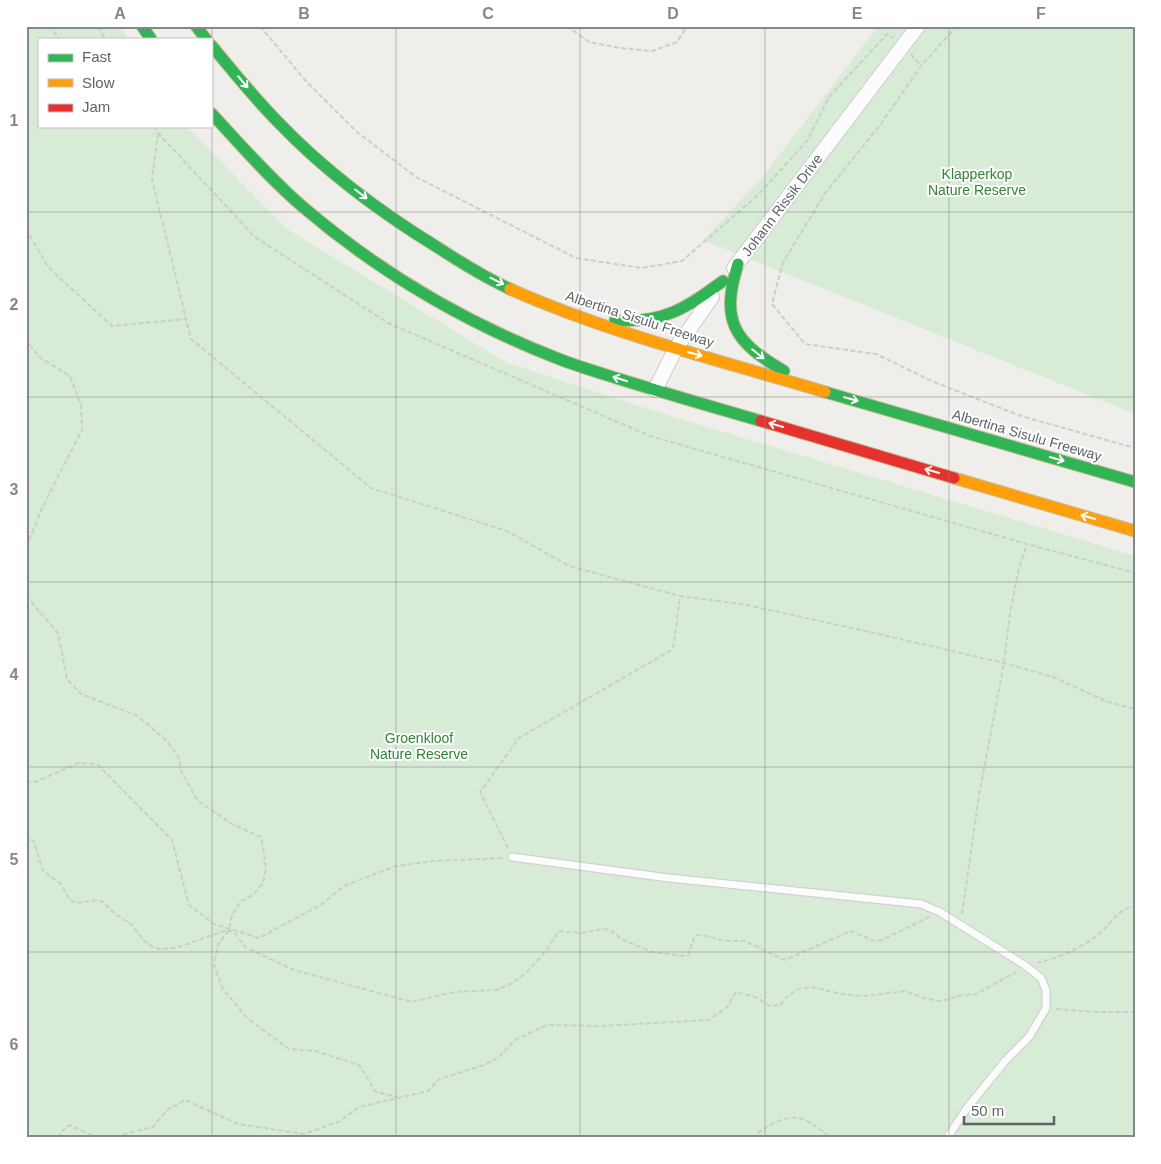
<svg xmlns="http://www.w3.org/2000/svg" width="1161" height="1164" font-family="Arial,sans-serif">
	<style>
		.green { fill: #d8ebd6 }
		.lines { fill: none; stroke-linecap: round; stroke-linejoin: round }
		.lane-casing { stroke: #cbcccc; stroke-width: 9 }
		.street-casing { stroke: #cbcccc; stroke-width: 16 }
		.fast-casing { stroke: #c8b996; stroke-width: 13 }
		.slow-casing { stroke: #c8b996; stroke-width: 13 }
		.jam-casing { stroke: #c8b996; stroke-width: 13 }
		.path { stroke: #cacfcc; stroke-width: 2; stroke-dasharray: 5 2.5; stroke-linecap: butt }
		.lane { stroke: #fdfcfc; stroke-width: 7 }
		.street { stroke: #fdfcfc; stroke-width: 14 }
		.fast { stroke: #30b455; stroke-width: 11 }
		.slow { stroke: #ff9f0a; stroke-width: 11 }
		.jam { stroke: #e5322d; stroke-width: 11 }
		.oneway { stroke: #fff }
		.grid { fill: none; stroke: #84888a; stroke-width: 1; stroke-opacity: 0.55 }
		.labels { text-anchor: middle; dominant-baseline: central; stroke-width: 4; stroke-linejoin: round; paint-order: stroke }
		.park-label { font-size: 14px; fill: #348238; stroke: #fff }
		.street-label { font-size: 14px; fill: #5f6368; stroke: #fff }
		.neatline { fill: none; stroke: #84888a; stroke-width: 2 }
		.grid-label { font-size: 16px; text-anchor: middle; font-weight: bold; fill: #84888a }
	</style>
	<rect width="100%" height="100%" fill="#efeeea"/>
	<!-- green -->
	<g class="green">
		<path d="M26,26H119L128,39H39V126H186L287,229L507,363L664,414L1135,556V1138H26Z"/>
		<path d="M878,26H1135V414L703,240L760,180Z"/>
	</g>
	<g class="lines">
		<!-- lane casing -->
		<g class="lane-casing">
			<path id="lane" d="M512,857L669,878L921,904L940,912L1026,966L1041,978L1046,990V1008L1029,1037L1005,1061L967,1108L947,1138"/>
		</g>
		<!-- street casing -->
		<g class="street-casing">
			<g id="street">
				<path d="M734,268L918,26"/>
				<path d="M655,390L676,348L712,297"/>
			</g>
		</g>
		<!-- fast casing -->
		<g class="fast-casing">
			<g id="fast">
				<path d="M142,26L151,39"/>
				<path d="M196,26L206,39"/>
				<path d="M211,45C233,71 254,98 279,123C325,171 380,212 437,247C460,262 484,277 510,289"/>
				<path d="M211,113C241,145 270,179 303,207C379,272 466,323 559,359C577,366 597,372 616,378C664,393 713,407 761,421"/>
				<path d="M738,264C720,321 734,342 784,371"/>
				<path d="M615,320C663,324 686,308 723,281"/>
				<path d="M825,392L1135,482"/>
			</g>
		</g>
		<!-- slow casing -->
		<g class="slow-casing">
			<g id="slow">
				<path d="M510,289C611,334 719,360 825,392"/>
				<path d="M954,478L1135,531"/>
			</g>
		</g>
		<!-- jam casing -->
		<g class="jam-casing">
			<path id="jam" d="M761,421L954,478"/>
		</g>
		<!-- path -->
		<g class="path">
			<path d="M48,26L60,39"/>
			<path d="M98,26L105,39"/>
			<path d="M260,26L305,80L357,132L416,177L576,258L642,268L682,261L758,195L807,141L829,97L887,34L893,38"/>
			<path d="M567,26L589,42L620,48L652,51L677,42L687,26"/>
			<path d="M957,26L921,66L880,125L826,192L783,262L772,304L805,344L876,354L934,382L1021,416L1135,448"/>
			<path d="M911,54L921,66"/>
			<path d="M154,126L158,133L255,237L388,323L650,436L1027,544L1135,573"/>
			<path d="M158,133L152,180L191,339L371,488L507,531L569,566L680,596L742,604L861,630L1004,663L1053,677L1108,702L1135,709"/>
			<path d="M26,229L48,267L112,326L186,319"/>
			<path d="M26,338L29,344L39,357L70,376L81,405L82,430L42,508L28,543L26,559"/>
			<path d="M26,596L58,633L67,679L81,694L138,716L167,741L179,758L181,771L198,801L232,824L261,837L266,867L263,883L253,895L241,901L232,915L229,930L218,944L214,966L223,989L247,1018L289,1049L316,1051L359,1065L376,1092L397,1097"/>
			<path d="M26,782H35L79,763L97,764L172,840L189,905L214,924L259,938L322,904L344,886L396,866L434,861L503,858"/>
			<path d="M26,834L34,842L43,871L61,884L69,899L76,903L97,900L103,902L117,915L132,925L143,940L151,946L159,949L176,948L227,930L234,932L245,947L294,970L412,1002L454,992L497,990L512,983L526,973L544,953L559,931L581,933L603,929L611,930L621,939L652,952L684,956L688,955L694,938L697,935L707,936L725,941H745L785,960L851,931L874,941L882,940L929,917"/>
			<path d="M508,848L480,792L519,738L673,649L680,597"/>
			<path d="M962,914L979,795L1004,663L1010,613L1019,568L1027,544"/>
			<path d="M1037,963C1059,958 1084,947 1101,932C1112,923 1119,908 1135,906"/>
			<path d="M1056,1009L1099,1012H1132L1135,1014"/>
			<path d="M58,1138L61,1132L70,1125L97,1138"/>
			<path d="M108,1138L153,1127L167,1110L185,1100L238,1124L304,1134L340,1121L359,1107L428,1091L439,1079L484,1065L499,1057L515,1040L547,1025L600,1026L709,1020L727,1007L736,992L755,997L770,1006L780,1005L788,996L799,989L812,987L841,994L865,996L905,991L924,998L939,1001L951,999L957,996L976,994L1016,972"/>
			<path d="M752,1138C765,1127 787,1112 805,1120C814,1124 823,1132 832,1138"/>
		</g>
		<!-- lane -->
		<use href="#lane" class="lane"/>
		<!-- street -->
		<use href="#street" class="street"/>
		<!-- fast -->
		<use href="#fast" class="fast"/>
		<!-- slow -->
		<use href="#slow" class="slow"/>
		<!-- jam -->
		<use href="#jam" class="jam"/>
	</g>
	<!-- one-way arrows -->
	<defs><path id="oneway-shaft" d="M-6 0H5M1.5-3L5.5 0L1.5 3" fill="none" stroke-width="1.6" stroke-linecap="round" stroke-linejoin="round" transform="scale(1.25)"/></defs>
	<g class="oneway">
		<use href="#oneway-shaft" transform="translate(243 82) rotate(50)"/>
		<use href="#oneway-shaft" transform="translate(361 194) rotate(37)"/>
		<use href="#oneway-shaft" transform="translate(497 281) rotate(26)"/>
		<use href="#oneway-shaft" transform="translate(695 354) rotate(16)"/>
		<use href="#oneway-shaft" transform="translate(758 354) rotate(39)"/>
		<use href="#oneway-shaft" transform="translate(620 379) rotate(-162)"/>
		<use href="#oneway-shaft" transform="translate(851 399) rotate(16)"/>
		<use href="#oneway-shaft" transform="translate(776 425) rotate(-164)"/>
		<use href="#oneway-shaft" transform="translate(1057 459) rotate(16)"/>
		<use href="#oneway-shaft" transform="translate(932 471) rotate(-164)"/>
		<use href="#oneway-shaft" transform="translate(1088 517) rotate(-164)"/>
	</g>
	<!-- grid -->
	<path class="grid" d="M212,26V1138M396,26V1138M580,26V1138M765,26V1138M949,26V1138M26,212H1135M26,397H1135M26,582H1135M26,767H1135M26,952H1135"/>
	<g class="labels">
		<!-- park labels -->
		<g class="park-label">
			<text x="977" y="174">Klapperkop<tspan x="977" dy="16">Nature Reserve</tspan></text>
			<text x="419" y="738">Groenkloof<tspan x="419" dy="16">Nature Reserve</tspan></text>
		</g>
		<!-- street labels -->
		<g class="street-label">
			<text transform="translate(782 205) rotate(-53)">Johann Rissik Drive</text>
			<text transform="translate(640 319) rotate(18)">Albertina Sisulu Freeway</text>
			<text transform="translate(1027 435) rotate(16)">Albertina Sisulu Freeway</text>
		</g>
	</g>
	<!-- border -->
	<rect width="1161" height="1164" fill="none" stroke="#ffffff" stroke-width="55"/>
	<!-- legend -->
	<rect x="38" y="38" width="175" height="90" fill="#ffffff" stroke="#bfc1c3"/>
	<rect x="48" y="54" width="25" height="8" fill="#30b455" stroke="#bfc1c3"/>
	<text x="82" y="62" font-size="15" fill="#5f6368">Fast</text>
	<rect x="48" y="79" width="25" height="8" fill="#ff9f0a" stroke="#bfc1c3"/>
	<text x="82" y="88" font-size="15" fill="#5f6368">Slow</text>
	<rect x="48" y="104" width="25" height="8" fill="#e5322d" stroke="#bfc1c3"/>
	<text x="82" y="112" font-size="15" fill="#5f6368">Jam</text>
	<!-- scale -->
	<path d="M964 1116v8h90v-8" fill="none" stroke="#5f6368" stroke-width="2.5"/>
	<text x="971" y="1116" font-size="15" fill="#5f6368" stroke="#ffffff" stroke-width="4" paint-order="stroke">50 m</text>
	<rect x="28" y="28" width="1106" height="1108" class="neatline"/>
	<g class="grid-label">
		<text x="120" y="19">A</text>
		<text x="304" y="19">B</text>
		<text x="488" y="19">C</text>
		<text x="673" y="19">D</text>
		<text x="857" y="19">E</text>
		<text x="1041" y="19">F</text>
		<text x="14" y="126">1</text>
		<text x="14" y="310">2</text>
		<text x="14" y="495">3</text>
		<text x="14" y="680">4</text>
		<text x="14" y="865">5</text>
		<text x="14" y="1050">6</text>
	</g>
</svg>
